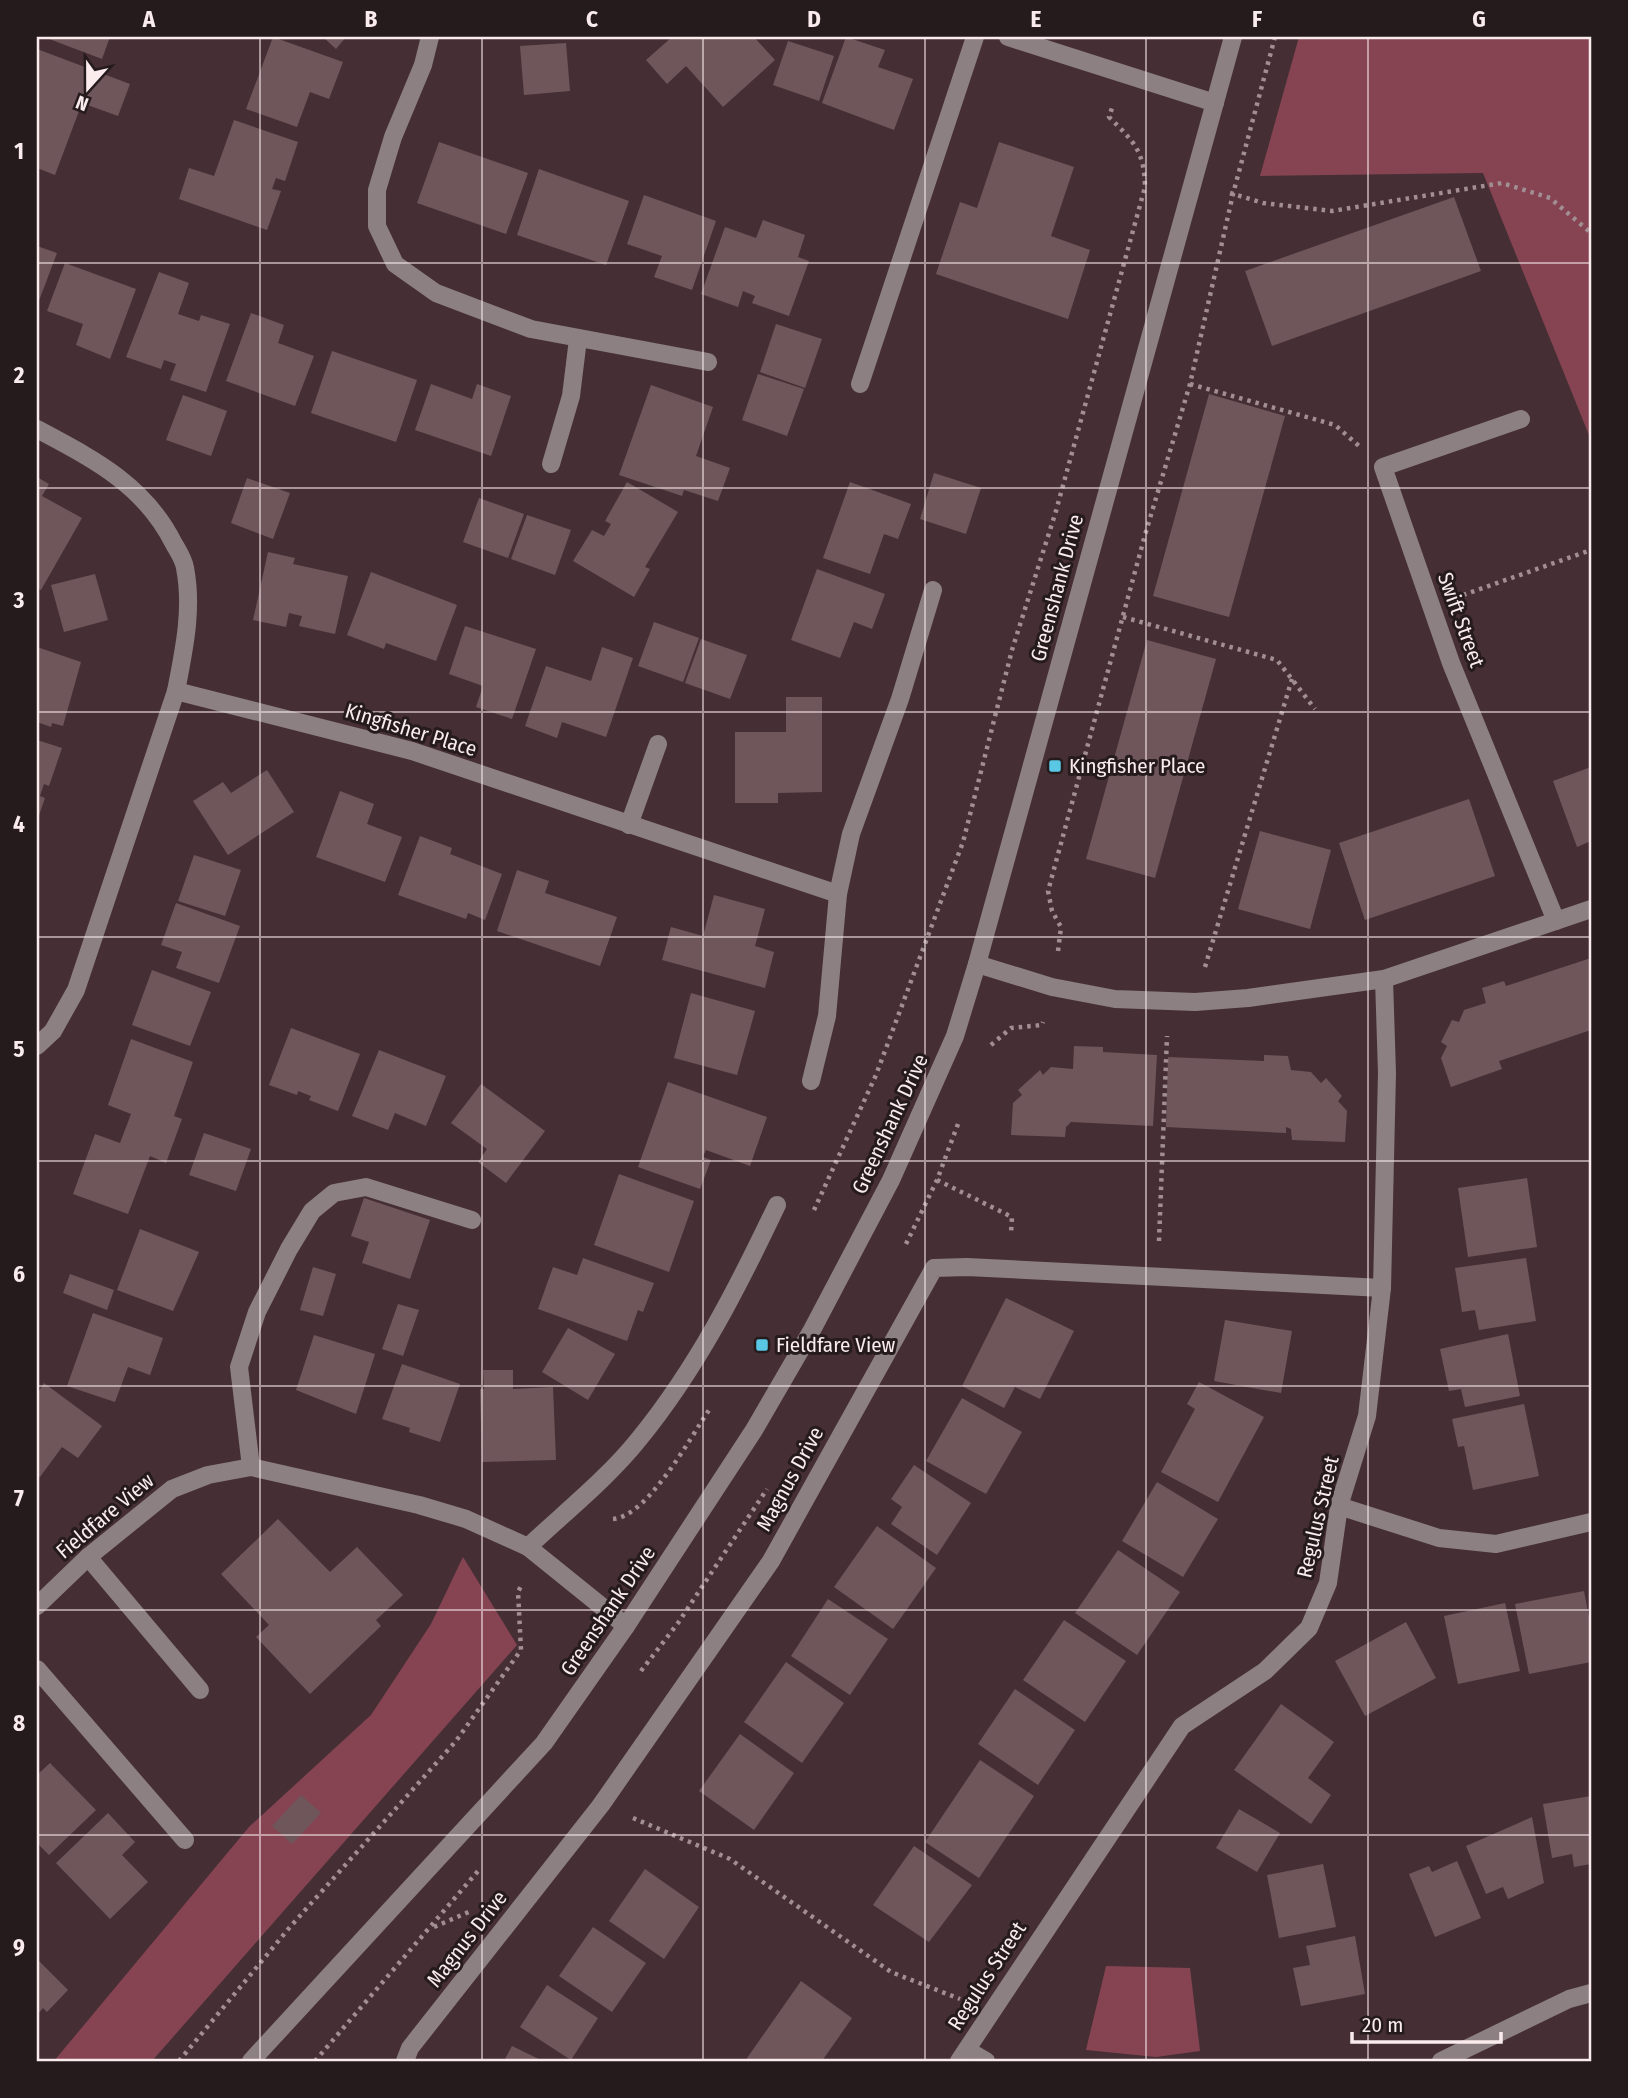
<svg xmlns="http://www.w3.org/2000/svg" width="1628" height="2098" font-family="'Fira Sans Condensed',sans-serif">
	<style>
		.green { fill: #864453 }
		.building { fill: #6f565a }
		.lines { fill: none; stroke-linecap: round; stroke-linejoin: round }
		.path { stroke: #a28f93; stroke-width: 4.5; stroke-dasharray: 3.5 5; stroke-linecap: butt }
		.minor { stroke: #8c8082; stroke-width: 18 }
		.grid { fill: none; stroke: #faebed; stroke-width: 2; stroke-opacity: 0.55 }
		.poi-dot { fill: #59c8e4; stroke: #251b1d; stroke-width: 2.5 }
		.labels { text-anchor: middle; dominant-baseline: central; stroke-width: 6; stroke-linejoin: round; paint-order: stroke }
		.street-label { font-size: 21px; fill: #faebed; stroke: #251b1d }
		.poi-label { font-size: 21px; fill: #faebed; stroke: #251b1d; text-anchor: start }
		.neatline { fill: none; stroke: #faebed; stroke-width: 2.5 }
		.grid-label { font-size: 23px; text-anchor: middle; font-weight: bold; fill: #faebed }
	</style>
	<rect width="100%" height="100%" fill="#462f34"/>
	<!-- green -->
	<g class="green">
		<path d="M1299,37H1591V440L1483,173L1260,176Z"/>
		<path d="M463,1557L517,1645L152,2061H54L249,1827L371,1715L431,1624Z"/>
		<path d="M1106,1966L1190,1968L1200,2051L1156,2057L1086,2050Z"/>
	</g>
	<!-- building -->
	<g class="building">
		<path d="M44,37H110L102,59Z"/>
		<path d="M273,37L343,62L329,99L310,92L297,127L246,109Z"/>
		<path d="M323,37H346L336,49Z"/>
		<path d="M672,37H754L775,60L723,107L686,66L667,84L646,60Z"/>
		<path d="M846,37L885,50L878,67L913,79L894,130L822,103Z"/>
		<path d="M788,41L834,56L819,101L773,85Z"/>
		<path d="M566,43L570,91L524,95L520,46Z"/>
		<path d="M37,49L130,84L118,116L82,103L55,175L37,168Z"/>
		<path d="M234,120L298,142L285,181L276,178L272,189L281,191L267,230L179,199L189,168L214,176Z"/>
		<path d="M439,142L528,173L506,234L417,203Z"/>
		<path d="M999,142L1074,167L1051,236L1090,250L1068,319L936,274L960,202L977,208Z"/>
		<path d="M539,169L629,201L606,265L517,235Z"/>
		<path d="M644,195L716,221L692,290L654,277L662,256L627,244Z"/>
		<path d="M1454,197L1481,271L1272,346L1245,271Z"/>
		<path d="M763,220L805,235L798,257L809,261L789,316L752,303L755,296L743,291L738,307L701,294L725,227L756,238Z"/>
		<path d="M37,246L57,253L37,306Z"/>
		<path d="M65,263L136,289L110,359L76,345L83,324L47,311Z"/>
		<path d="M159,272L189,283L178,314L199,321L201,315L230,324L206,392L170,380L176,364L164,360L161,369L126,357Z"/>
		<path d="M251,313L284,325L278,343L314,356L295,406L226,381Z"/>
		<path d="M776,324L822,339L805,388L760,372Z"/>
		<path d="M332,351L417,380L396,442L311,413Z"/>
		<path d="M758,374L804,389L787,436L742,420Z"/>
		<path d="M431,384L472,399L477,384L511,396L491,456L415,430Z"/>
		<path d="M651,385L713,407L696,456L730,468L718,501L684,490L682,496L619,475Z"/>
		<path d="M1209,394L1285,416L1229,617L1153,596Z"/>
		<path d="M183,395L227,411L211,456L166,440Z"/>
		<path d="M934,473L981,488L966,534L920,519Z"/>
		<path d="M37,477L49,484L42,496L82,518L41,590L37,588Z"/>
		<path d="M247,478L290,493L273,539L231,523Z"/>
		<path d="M627,482L678,512L645,567L650,569L634,597L573,561L592,530L604,536L611,524L605,521Z"/>
		<path d="M850,482L911,504L898,539L884,534L870,574L823,558Z"/>
		<path d="M479,498L524,514L508,558L463,542Z"/>
		<path d="M527,515L571,530L555,575L511,559Z"/>
		<path d="M268,552L295,558L293,564L348,576L335,634L299,626L302,616L289,613L286,627L253,620Z"/>
		<path d="M817,569L885,594L872,629L854,622L840,658L791,640Z"/>
		<path d="M371,572L457,605L436,661L386,643L384,649L347,635Z"/>
		<path d="M95,574L108,620L64,632L51,585Z"/>
		<path d="M654,622L699,638L683,682L638,666Z"/>
		<path d="M465,626L536,649L512,719L476,707L483,686L449,674Z"/>
		<path d="M701,639L747,655L730,699L685,683Z"/>
		<path d="M1147,640L1216,659L1155,878L1086,859Z"/>
		<path d="M37,647L81,662L63,726L52,723L51,727L37,722Z"/>
		<path d="M602,647L633,658L606,737L562,722L557,738L525,726L546,666L591,681Z"/>
		<path d="M786,697H822V792L778,793V803H735V732H786Z"/>
		<path d="M37,740L62,748L49,786L44,784L40,796L45,798L37,821Z"/>
		<path d="M1591,767V841L1577,847L1553,781Z"/>
		<path d="M267,770L294,812L228,855L193,801L223,782L231,793Z"/>
		<path d="M340,791L374,804L367,824L402,837L385,882L316,857Z"/>
		<path d="M1469,799L1495,876L1365,920L1339,843Z"/>
		<path d="M1260,831L1331,850L1310,929L1238,909Z"/>
		<path d="M420,836L452,848L450,854L502,874L485,920L468,913L466,919L398,895Z"/>
		<path d="M194,855L241,870L225,916L178,901Z"/>
		<path d="M517,870L549,881L545,893L617,917L600,966L497,931Z"/>
		<path d="M714,895L765,909L755,946L774,952L765,988L662,960L671,927L703,936Z"/>
		<path d="M176,903L240,926L219,983L176,968L182,952L161,945Z"/>
		<path d="M1591,958V1030L1499,1061L1502,1069L1451,1087L1441,1058L1447,1046L1441,1042L1452,1020L1459,1022L1464,1010L1486,1003L1482,988L1504,981L1506,986Z"/>
		<path d="M152,970L211,992L190,1046L132,1025Z"/>
		<path d="M691,993L755,1011L737,1075L674,1058Z"/>
		<path d="M291,1028L360,1054L338,1111L309,1100L311,1096L298,1091L297,1095L269,1085Z"/>
		<path d="M131,1039L193,1062L174,1116L182,1119L166,1163L150,1156L128,1214L73,1194L95,1134L120,1143L131,1114L108,1105Z"/>
		<path d="M1074,1046L1103,1047V1052L1157,1055L1153,1126L1071,1122L1066,1127L1065,1137L1011,1135L1013,1103L1022,1095L1018,1090L1040,1070L1043,1075L1051,1067L1073,1069Z"/>
		<path d="M379,1050L446,1076L426,1126L395,1113L388,1130L352,1116Z"/>
		<path d="M1264,1055L1288,1056L1291,1070L1311,1072L1321,1083L1326,1078L1342,1096L1338,1101L1347,1111L1345,1142L1292,1140L1291,1129L1286,1127V1133L1166,1127L1168,1057L1264,1061Z"/>
		<path d="M668,1082L767,1117L750,1166L706,1150L703,1157L711,1160L700,1189L638,1167Z"/>
		<path d="M481,1084L545,1131L506,1183L478,1162L487,1149L451,1123Z"/>
		<path d="M204,1133L251,1149L236,1191L189,1175Z"/>
		<path d="M619,1174L694,1201L669,1272L594,1245Z"/>
		<path d="M1527,1178L1537,1247L1468,1257L1458,1188Z"/>
		<path d="M364,1198L430,1220L410,1279L362,1263L369,1242L351,1236Z"/>
		<path d="M140,1229L199,1252L173,1311L117,1290Z"/>
		<path d="M583,1258L654,1283L643,1312L638,1310L627,1341L538,1309L553,1267L577,1275Z"/>
		<path d="M1526,1258L1536,1321L1479,1330L1475,1310L1462,1312L1455,1268Z"/>
		<path d="M313,1267L336,1274L323,1316L300,1310Z"/>
		<path d="M70,1274L114,1290L107,1310L63,1293Z"/>
		<path d="M1006,1298L1074,1331L1040,1399L1015,1387L1004,1408L962,1386Z"/>
		<path d="M398,1304L419,1310L403,1356L382,1349Z"/>
		<path d="M93,1313L163,1338L150,1375L128,1367L115,1402L67,1386Z"/>
		<path d="M1225,1320L1292,1331L1281,1393L1214,1381Z"/>
		<path d="M568,1328L615,1354L588,1400L542,1372Z"/>
		<path d="M1508,1334L1520,1396L1465,1407L1461,1389L1449,1391L1440,1349Z"/>
		<path d="M314,1335L375,1354L356,1414L296,1390Z"/>
		<path d="M402,1364L460,1384L440,1442L409,1432L410,1428L382,1419Z"/>
		<path d="M483,1370H513V1389L553,1387L556,1460L482,1462L480,1389H484Z"/>
		<path d="M1199,1382L1264,1417L1218,1502L1161,1472L1195,1409L1187,1404Z"/>
		<path d="M44,1383L102,1426L78,1458L62,1447L40,1477L37,1475V1394Z"/>
		<path d="M962,1398L1022,1432L986,1494L926,1461Z"/>
		<path d="M1524,1404L1539,1476L1473,1490L1464,1446L1458,1447L1452,1419Z"/>
		<path d="M914,1465L971,1503L937,1555L891,1524L902,1507L891,1499Z"/>
		<path d="M1157,1482L1218,1519L1183,1577L1122,1541Z"/>
		<path d="M278,1519L330,1572L357,1547L403,1595L376,1620L381,1626L310,1694L256,1637L269,1625L221,1574Z"/>
		<path d="M877,1526L936,1568L893,1629L834,1587Z"/>
		<path d="M1118,1550L1180,1592L1137,1655L1075,1613Z"/>
		<path d="M1584,1591L1591,1628V1662L1529,1674L1515,1604Z"/>
		<path d="M828,1599L888,1639L850,1695L791,1656Z"/>
		<path d="M1505,1603L1520,1671L1458,1684L1444,1616Z"/>
		<path d="M1064,1620L1126,1661L1085,1722L1023,1680Z"/>
		<path d="M1406,1622L1436,1678L1365,1716L1335,1661Z"/>
		<path d="M786,1662L844,1703L802,1763L744,1722Z"/>
		<path d="M1015,1689L1075,1730L1038,1785L978,1744Z"/>
		<path d="M1281,1704L1334,1742L1308,1778L1331,1795L1311,1824L1234,1770Z"/>
		<path d="M740,1734L794,1773L754,1830L699,1791Z"/>
		<path d="M980,1760L1034,1796L979,1878L925,1842Z"/>
		<path d="M50,1763L96,1810L49,1855L37,1843V1775Z"/>
		<path d="M301,1795L321,1813L292,1844L272,1826Z"/>
		<path d="M1591,1796V1864L1574,1867L1572,1854L1552,1858L1543,1804Z"/>
		<path d="M1239,1809L1280,1833L1257,1872L1216,1848Z"/>
		<path d="M108,1813L135,1842L122,1855L148,1882L110,1919L56,1863Z"/>
		<path d="M1532,1817L1544,1883L1508,1899L1503,1887L1486,1894L1466,1846Z"/>
		<path d="M914,1846L972,1885L929,1942L873,1905Z"/>
		<path d="M1457,1861L1481,1918L1435,1937L1409,1874L1429,1866L1432,1872Z"/>
		<path d="M1323,1864L1336,1927L1279,1938L1267,1875Z"/>
		<path d="M645,1869L699,1907L664,1959L609,1921Z"/>
		<path d="M593,1927L646,1963L612,2012L559,1976Z"/>
		<path d="M1355,1936L1365,1994L1301,2006L1293,1968L1310,1965L1306,1946Z"/>
		<path d="M37,1959L68,1990L47,2012L43,2008L37,2015Z"/>
		<path d="M801,1981L852,2018L822,2061H745Z"/>
		<path d="M547,1985L598,2018L571,2060L520,2027Z"/>
		<path d="M512,2046L543,2061H504Z"/>
	</g>
	<g class="lines">
		<!-- path -->
		<g class="path">
			<path d="M1230,193L1263,203L1332,211L1502,183L1550,198L1591,233"/>
			<path d="M1190,384L1335,425L1359,446"/>
			<path d="M1463,595L1591,550"/>
			<path d="M1123,617L1277,660L1315,709"/>
			<path d="M1058,951L1061,927L1052,911L1048,891L1145,535L1190,384L1233,194L1275,37"/>
			<path d="M1205,967L1292,679"/>
			<path d="M991,1045L1011,1028L1042,1025L1043,1022"/>
			<path d="M937,1180L1012,1217L1011,1233"/>
			<path d="M814,1210L876,1075L963,842L1012,650L1056,511L1145,187C1144,150 1134,142 1109,117L1112,108"/>
			<path d="M1159,1241L1167,1036"/>
			<path d="M906,1244L937,1180L958,1124"/>
			<path d="M613,1519C648,1516 690,1438 709,1410"/>
			<path d="M641,1671L678,1623L767,1489"/>
			<path d="M633,1818L730,1859L891,1972L960,1999"/>
			<path d="M434,1927L471,1911"/>
			<path d="M179,2061L290,1927L456,1741L521,1650L518,1592L521,1586"/>
			<path d="M315,2061L478,1871"/>
		</g>
		<!-- minor -->
		<g class="minor">
			<path d="M430,37L423,65L393,137L377,190V226L395,264L436,293L531,329L708,362"/>
			<path d="M1008,37L1215,103"/>
			<path d="M860,384L975,37"/>
			<path d="M1521,419L1383,467L1451,663L1556,921"/>
			<path d="M37,429C93,459 144,484 174,544C178,551 184,560 185,568C193,609 184,650 176,691L412,751L838,894"/>
			<path d="M551,464L571,396L578,339"/>
			<path d="M629,825L658,744"/>
			<path d="M977,964L1052,987L1115,999L1195,1002L1248,998L1384,979L1591,909"/>
			<path d="M37,1046L53,1031L76,990L176,691"/>
			<path d="M811,1081L827,1016L838,894L851,834L900,699L933,590"/>
			<path d="M251,1467L239,1367L257,1312L289,1249L312,1211L334,1193L366,1187L472,1220"/>
			<path d="M1339,1506L1439,1538L1496,1544L1591,1522"/>
			<path d="M528,1547C565,1512 608,1478 639,1439C697,1368 738,1287 777,1205"/>
			<path d="M88,1557L200,1690"/>
			<path d="M37,1606L88,1557L172,1489L208,1475L251,1467L419,1505L466,1519L528,1547L626,1626"/>
			<path d="M37,1669L185,1840"/>
			<path d="M967,2050L986,2061"/>
			<path d="M251,2061L544,1743L626,1626L754,1430L812,1330L891,1180L955,1036L977,964L1233,37"/>
			<path d="M405,2061L410,2048L601,1805L771,1561L934,1268L967,1267L1382,1288"/>
			<path d="M959,2061L1182,1726L1265,1671L1309,1628L1328,1583L1339,1506L1367,1416L1382,1288L1387,1073L1384,979"/>
			<path d="M1441,2061L1569,1999L1591,1993"/>
		</g>
	</g>
	<!-- grid -->
	<path class="grid" d="M260,37V2061M482,37V2061M703,37V2061M925,37V2061M1146,37V2061M1368,37V2061M37,263H1591M37,488H1591M37,712H1591M37,937H1591M37,1161H1591M37,1386H1591M37,1610H1591M37,1835H1591"/>
	<!-- markers -->
	<g class="poi-dot">
		<rect x="1048" y="759" width="14" height="14" rx="3.5"/>
		<rect x="755" y="1338" width="14" height="14" rx="3.5"/>
	</g>
	<g class="labels">
		<!-- street labels -->
		<g class="street-label">
			<text transform="translate(1057 588) rotate(-75)">Greenshank Drive</text>
			<text transform="translate(1461 620) rotate(70)">Swift Street</text>
			<text transform="translate(411 730) rotate(17)">Kingfisher Place</text>
			<text transform="translate(890 1124) rotate(-65)">Greenshank Drive</text>
			<text transform="translate(790 1479) rotate(-61)">Magnus Drive</text>
			<text transform="translate(105 1516) rotate(-40)">Fieldfare View</text>
			<text transform="translate(1318 1517) rotate(-77)">Regulus Street</text>
			<text transform="translate(608 1611) rotate(-56)">Greenshank Drive</text>
			<text transform="translate(467 1939) rotate(-52)">Magnus Drive</text>
			<text transform="translate(987 1976) rotate(-57)">Regulus Street</text>
		</g>
		<!-- poi labels -->
		<g class="poi-label">
			<text x="1069" y="766">Kingfisher Place</text>
			<text x="776" y="1345">Fieldfare View</text>
		</g>
	</g>
	<!-- border -->
	<rect width="1628" height="2098" fill="none" stroke="#251b1d" stroke-width="77"/>
	<!-- north arrow -->
	<g transform="translate(88 88) rotate(201)" stroke="#251b1d" stroke-width="5" paint-order="stroke">
	<path d="M0-5L12 26L0 18L-12 26Z" fill="#faebed"/>
	<text y="-10" font-size="19" font-weight="bold" text-anchor="middle" fill="#faebed">N</text>
	</g>
	<!-- scale -->
	<path d="M1352 2032v10h149v-10" fill="none" stroke="#faebed" stroke-width="3.5"/>
	<text x="1362" y="2032" font-size="21" fill="#faebed" stroke="#251b1d" stroke-width="5" paint-order="stroke">20 m</text>
	<rect x="38" y="38" width="1552" height="2022" class="neatline"/>
	<g class="grid-label">
		<text x="149" y="27">A</text>
		<text x="371" y="27">B</text>
		<text x="592" y="27">C</text>
		<text x="814" y="27">D</text>
		<text x="1036" y="27">E</text>
		<text x="1257" y="27">F</text>
		<text x="1479" y="27">G</text>
		<text x="19" y="159">1</text>
		<text x="19" y="383">2</text>
		<text x="19" y="608">3</text>
		<text x="19" y="832">4</text>
		<text x="19" y="1057">5</text>
		<text x="19" y="1282">6</text>
		<text x="19" y="1506">7</text>
		<text x="19" y="1731">8</text>
		<text x="19" y="1955">9</text>
	</g>
</svg>
